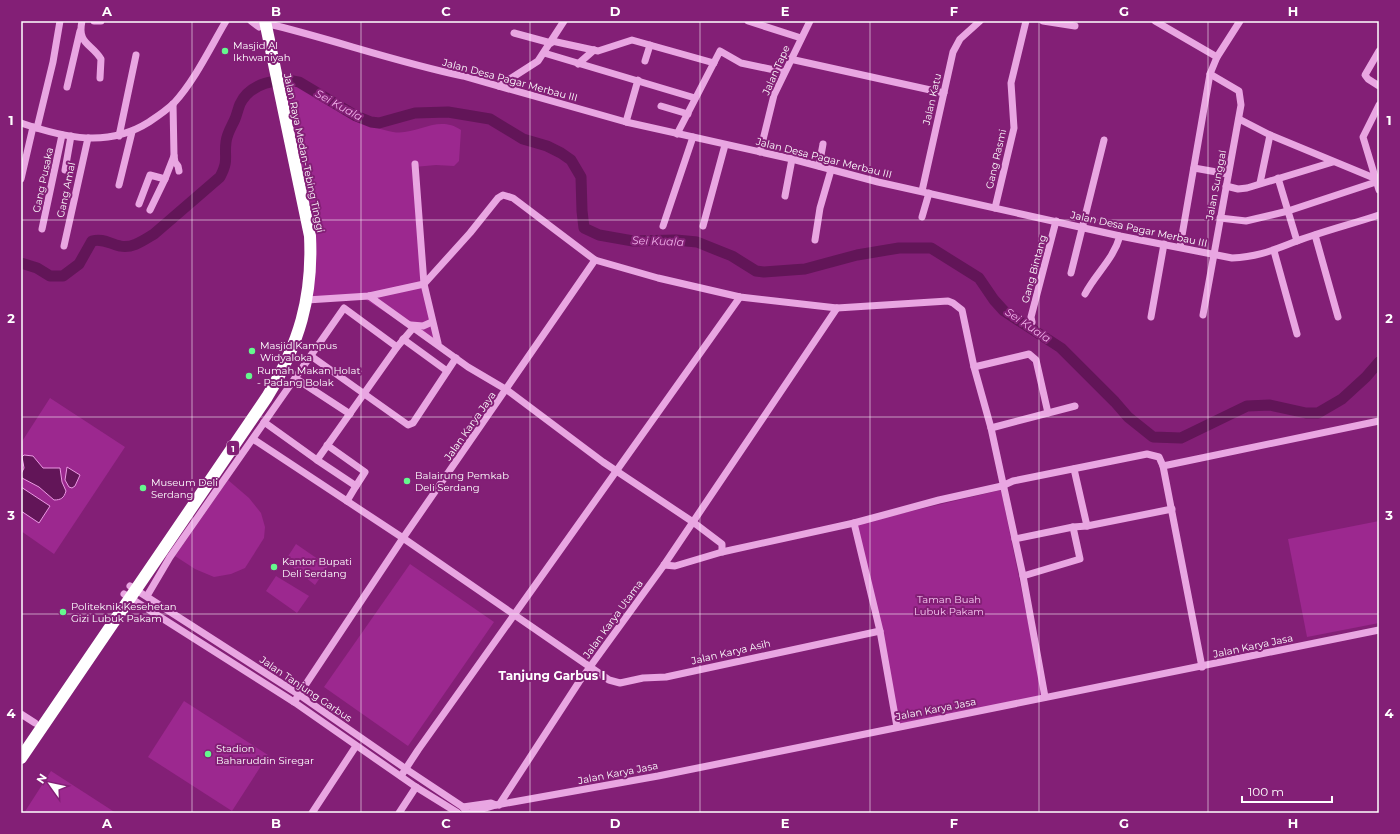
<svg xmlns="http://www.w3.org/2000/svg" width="1400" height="834" font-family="Montserrat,sans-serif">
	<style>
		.green { fill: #9c288f }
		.water { fill: #621558; stroke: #eb99e3 }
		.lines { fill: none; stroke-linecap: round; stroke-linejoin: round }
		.river { stroke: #621558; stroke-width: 11 }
		.minor { stroke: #e9a6e2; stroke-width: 7 }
		.highway { stroke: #fff; stroke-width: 12 }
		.grid { fill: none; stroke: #fff; stroke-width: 1; stroke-opacity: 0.55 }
		.poi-dot { fill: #65f88e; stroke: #831f76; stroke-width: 1.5 }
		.labels { text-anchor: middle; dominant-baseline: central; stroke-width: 4; stroke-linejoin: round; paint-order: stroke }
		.shield { fill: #831f76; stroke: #dabcd6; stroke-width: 1 }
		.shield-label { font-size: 9px; font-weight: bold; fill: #fff }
		.poi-label { font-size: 10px; fill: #fff; stroke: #831f76; text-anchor: start }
		.street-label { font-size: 10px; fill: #fff; stroke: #831f76 }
		.park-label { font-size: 10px; fill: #f7caf2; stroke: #831f76 }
		.water-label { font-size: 11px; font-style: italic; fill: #f1b1ea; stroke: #831f76 }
		.quarter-label { font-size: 12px; font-weight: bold; fill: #fff; stroke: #831f76 }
		.neatline { fill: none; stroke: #fff; stroke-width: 1.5 }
		.grid-label { font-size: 13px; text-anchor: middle; font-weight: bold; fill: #fff }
	</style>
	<rect width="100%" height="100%" fill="#831f76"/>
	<!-- green -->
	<g class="green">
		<path d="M283,84C303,84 312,94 329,104C346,114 374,129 393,132C417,136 437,114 461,130L459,161L454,166L436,165L414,167L423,282L436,344L358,295L309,298L301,180L305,179L282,93Z"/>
		<path d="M50,398L125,447L54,554L21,531V443Z"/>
		<path d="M228,480L249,498L261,513L265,527L264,538L245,568L231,574L214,577L195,569L175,556Z"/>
		<path d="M1001,490L1043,695L899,725L857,524Z"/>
		<path d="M1379,521V623L1307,637L1288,539Z"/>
		<path d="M296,544L328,566L315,585L285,561Z"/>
		<path d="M410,564L494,622L408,746L324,687Z"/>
		<path d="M276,576L309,596L297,613L266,591Z"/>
		<path d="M184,701L268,755L232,811L148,757Z"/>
		<path d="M51,771L116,813H24Z"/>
	</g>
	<!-- water -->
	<g class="water">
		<path d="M24,455L33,456L43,468H60L62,482L66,491C64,498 61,500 54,500L39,487L22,478L21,474L24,468L22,457Z"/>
		<path d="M67,467L80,475L75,486L72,488L69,487L65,480Z"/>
		<path d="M21,487L50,506L39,523L21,511Z"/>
	</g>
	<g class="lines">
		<!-- river -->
		<path class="river" d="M21,263L37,268L50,276H63L79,264L92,241C103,238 110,244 120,246C132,249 144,240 154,234L220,177C229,160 224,158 226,142C227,133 232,126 235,119C237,114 238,109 240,104C250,83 278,77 299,82L356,116L371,122L379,123L415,113L448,112L490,119L523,139L547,146L561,153L571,160L581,177L582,211L584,228L599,235L633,241L676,240L697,242L732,256L756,271L764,272L805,269L857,255L899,248H931L979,278L994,300L1004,311L1061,348L1115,402L1128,417L1153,437L1181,438L1247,406L1270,405L1306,413H1318L1342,399L1366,377L1379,362"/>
		<!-- minor -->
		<g class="minor">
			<path d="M82,21C77,44 91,43 101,59L100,78"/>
			<path d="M94,21H101"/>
			<path d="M251,21L259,27"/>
			<path d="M748,21L801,38"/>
			<path d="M1043,21L1075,26"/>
			<path d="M1155,21L1217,57"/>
			<path d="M265,23C332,39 396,62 463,76L626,122L792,159L878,182L1120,236L1232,258C1259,257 1273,250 1297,241C1324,231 1352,224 1379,215"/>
			<path d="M514,33L551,43"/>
			<path d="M552,41L598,51L632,40L714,63"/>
			<path d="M1379,51L1365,75L1368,79L1379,86"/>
			<path d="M544,53L695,98"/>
			<path d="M790,59L944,93"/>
			<path d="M645,61L650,45"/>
			<path d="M578,64L594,50"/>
			<path d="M499,86L538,61L564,21"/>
			<path d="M67,87L80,31"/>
			<path d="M173,104L174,156L175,162L178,166L179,171"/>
			<path d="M1379,105L1363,137L1379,190"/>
			<path d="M661,106L688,114"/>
			<path d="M1239,119L1270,135L1374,178"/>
			<path d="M626,122L638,80"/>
			<path d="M21,123C65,138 108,148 149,122C158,116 167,110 174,103C195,80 210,48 226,21"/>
			<path d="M37,128L53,62L60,21"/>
			<path d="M677,134L720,51L741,63L784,72"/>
			<path d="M119,136L136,55"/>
			<path d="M760,152L774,95L810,21"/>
			<path d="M415,164L424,284L438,343"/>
			<path d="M819,166L823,144"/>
			<path d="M1194,168L1228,174"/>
			<path d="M65,170L71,136"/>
			<path d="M1278,178L1297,241"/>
			<path d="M21,179L33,127"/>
			<path d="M1260,183L1270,135"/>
			<path d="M119,185L132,132"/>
			<path d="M1226,186L1238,189L1247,188L1333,162"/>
			<path d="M922,191L953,52L960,39L980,21"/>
			<path d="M785,196L792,159"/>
			<path d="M139,204L150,175L165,179L174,156"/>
			<path d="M995,208L1014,128L1011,83L1026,21"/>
			<path d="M150,210L165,179"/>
			<path d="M922,217L929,193"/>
			<path d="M1220,218L1246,221L1288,211L1379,181"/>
			<path d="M663,226L693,137"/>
			<path d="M703,226L725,145"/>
			<path d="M42,229L62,135"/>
			<path d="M1315,235L1338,317"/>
			<path d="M815,240L820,208L831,170"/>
			<path d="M64,246L88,138"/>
			<path d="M1180,247L1210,74L1217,57L1240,21"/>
			<path d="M1274,251L1297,334"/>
			<path d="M1071,273L1104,140"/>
			<path d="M1085,294C1096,273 1113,260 1120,236"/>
			<path d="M369,296L468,367L507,390L603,462L693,522L722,544V552"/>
			<path d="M307,300L369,296L424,284L470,233L498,198L503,195L513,198L595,260L658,278L740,297L837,308L948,301L953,303L962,310L974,367L991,428L1023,576L1045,697"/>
			<path d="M1203,315L1241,105L1239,91L1210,74"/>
			<path d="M1151,317L1164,244"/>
			<path d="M1032,322L1031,317L1056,221"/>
			<path d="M411,325L423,326L432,322"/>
			<path d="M403,339L447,371"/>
			<path d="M311,356L408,425L413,423L456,358"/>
			<path d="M974,367L1029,354L1036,360L1048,413"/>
			<path d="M295,378L350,414"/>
			<path d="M264,422L317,460"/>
			<path d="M991,428L1075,406"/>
			<path d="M253,439L403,538L609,680L620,683L643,678L666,677L880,631"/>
			<path d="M327,445L365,472L356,486L317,460L397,347L414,327"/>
			<path d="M1163,466L1202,667"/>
			<path d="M1074,469L1087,526L1172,509"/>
			<path d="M347,501L356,486"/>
			<path d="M1015,539L1073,527L1087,526"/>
			<path d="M664,565L675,566L722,552L854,523"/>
			<path d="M1023,576L1080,559L1073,527"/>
			<path d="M130,586L298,694L406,769L463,807L467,813"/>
			<path d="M124,594L294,702L416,787L458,813"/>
			<path d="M147,596L170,557L344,308L397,347"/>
			<path d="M294,702L403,538L595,260"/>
			<path d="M21,714L35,723"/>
			<path d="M897,727L880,631L854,523L939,500L1002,486L1013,481L1147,454L1159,457L1163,466L1379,421"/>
			<path d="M401,776L418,750L740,297"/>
			<path d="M499,805L579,682L664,565L837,308"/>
			<path d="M463,807L491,803L496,805"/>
			<path d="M312,813L356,746"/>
			<path d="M399,813L416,787"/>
			<path d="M469,813L496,805L658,776L1379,630"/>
		</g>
		<!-- highway -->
		<path class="highway" d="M21,758L267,397C299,344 313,298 310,236L265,21"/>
	</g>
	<!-- grid -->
	<path class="grid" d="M192,21V813M361,21V813M530,21V813M700,21V813M870,21V813M1039,21V813M1208,21V813M21,220H1379M21,417H1379M21,614H1379"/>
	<!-- markers -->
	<g class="poi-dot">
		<circle cx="225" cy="51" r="4"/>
		<circle cx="252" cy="351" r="4"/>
		<circle cx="249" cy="376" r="4"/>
		<circle cx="407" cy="481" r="4"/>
		<circle cx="143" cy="488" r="4"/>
		<circle cx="274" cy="567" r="4"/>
		<circle cx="63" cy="612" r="4"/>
		<circle cx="208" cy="754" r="4"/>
	</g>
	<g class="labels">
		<!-- shield labels -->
		<rect class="shield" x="227" y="441" width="12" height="14" rx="3"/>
		<g class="shield-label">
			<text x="233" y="448">1</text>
		</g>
		<!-- poi labels -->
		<g class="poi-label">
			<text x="233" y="45">Masjid Al<tspan x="233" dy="12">Ikhwaniyah</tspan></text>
			<text x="260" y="345">Masjid Kampus<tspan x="260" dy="12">Widyaloka</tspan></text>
			<text x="257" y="370">Rumah Makan Holat<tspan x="257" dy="12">- Padang Bolak</tspan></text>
			<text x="415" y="475">Balairung Pemkab<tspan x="415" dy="12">Deli Serdang</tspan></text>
			<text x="151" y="482">Museum Deli<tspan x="151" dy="12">Serdang</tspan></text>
			<text x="282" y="561">Kantor Bupati<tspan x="282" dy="12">Deli Serdang</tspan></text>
			<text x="71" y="606">Politeknik Kesehetan<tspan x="71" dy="12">Gizi Lubuk Pakam</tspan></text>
			<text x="216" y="748">Stadion<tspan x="216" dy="12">Baharuddin Siregar</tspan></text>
		</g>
		<!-- street labels -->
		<g class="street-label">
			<text transform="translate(776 70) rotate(-66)">Jalan Tape</text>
			<text transform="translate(510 80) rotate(15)">Jalan Desa Pagar Merbau III</text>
			<text transform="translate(932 99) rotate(-77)">Jalan Katu</text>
			<text transform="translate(304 153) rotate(78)">Jalan Raya Medan-Tebing Tinggi</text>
			<text transform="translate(824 158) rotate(14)">Jalan Desa Pagar Merbau III</text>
			<text transform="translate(996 159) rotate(-77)">Gang Rasmi</text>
			<text transform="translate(43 180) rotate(-78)">Gang Pusaka</text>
			<text transform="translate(1216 185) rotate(-79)">Jalan Sunggal</text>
			<text transform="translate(66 190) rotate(-78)">Gang Amal</text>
			<text transform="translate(1139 229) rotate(12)">Jalan Desa Pagar Merbau III</text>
			<text transform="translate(1034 269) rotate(-75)">Gang Bintang</text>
			<text transform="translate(470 426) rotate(-55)">Jalan Karya Jaya</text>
			<text transform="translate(613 619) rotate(-54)">Jalan Karya Utama</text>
			<text transform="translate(1253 646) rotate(-12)">Jalan Karya Jasa</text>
			<text transform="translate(731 652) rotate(-13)">Jalan Karya Asih</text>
			<text transform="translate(306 689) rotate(34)">Jalan Tanjung Garbus</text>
			<text transform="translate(936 709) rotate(-11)">Jalan Karya Jasa</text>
			<text transform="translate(618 773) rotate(-11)">Jalan Karya Jasa</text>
		</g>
		<!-- park labels -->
		<g class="park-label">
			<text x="949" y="599">Taman Buah<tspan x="949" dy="12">Lubuk Pakam</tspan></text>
		</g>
		<!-- water labels -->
		<g class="water-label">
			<text transform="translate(339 105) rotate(29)">Sei Kuala</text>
			<text transform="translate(658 241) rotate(2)">Sei Kuala</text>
			<text transform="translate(1028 325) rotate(34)">Sei Kuala</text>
		</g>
		<!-- quarter labels -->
		<g class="quarter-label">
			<text x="552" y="675">Tanjung Garbus I</text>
		</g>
	</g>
	<!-- border -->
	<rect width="1400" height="834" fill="none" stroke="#831f76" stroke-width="44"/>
	<!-- north arrow -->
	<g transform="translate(50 784) rotate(303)" stroke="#831f76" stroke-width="3" paint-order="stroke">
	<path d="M0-3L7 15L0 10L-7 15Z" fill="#ffffff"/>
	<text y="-6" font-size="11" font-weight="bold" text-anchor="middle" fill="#ffffff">N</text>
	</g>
	<!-- scale -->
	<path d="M1242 796v6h90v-6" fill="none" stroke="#ffffff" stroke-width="2"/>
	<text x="1248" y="796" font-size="12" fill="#ffffff" stroke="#831f76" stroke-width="3" paint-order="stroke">100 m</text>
	<rect x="22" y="22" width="1356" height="790" class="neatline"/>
	<g class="grid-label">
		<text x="107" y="16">A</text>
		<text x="276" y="16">B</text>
		<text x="446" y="16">C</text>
		<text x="615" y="16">D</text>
		<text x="785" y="16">E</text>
		<text x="954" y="16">F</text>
		<text x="1124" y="16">G</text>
		<text x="1293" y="16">H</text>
		<text x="11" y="125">1</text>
		<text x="1389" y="125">1</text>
		<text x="11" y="323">2</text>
		<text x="1389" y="323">2</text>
		<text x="11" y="520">3</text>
		<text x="1389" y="520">3</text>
		<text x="11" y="718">4</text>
		<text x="1389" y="718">4</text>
		<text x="107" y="828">A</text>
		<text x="276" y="828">B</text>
		<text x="446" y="828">C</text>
		<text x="615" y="828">D</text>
		<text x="785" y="828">E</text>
		<text x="954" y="828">F</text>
		<text x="1124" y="828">G</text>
		<text x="1293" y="828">H</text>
	</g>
</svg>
